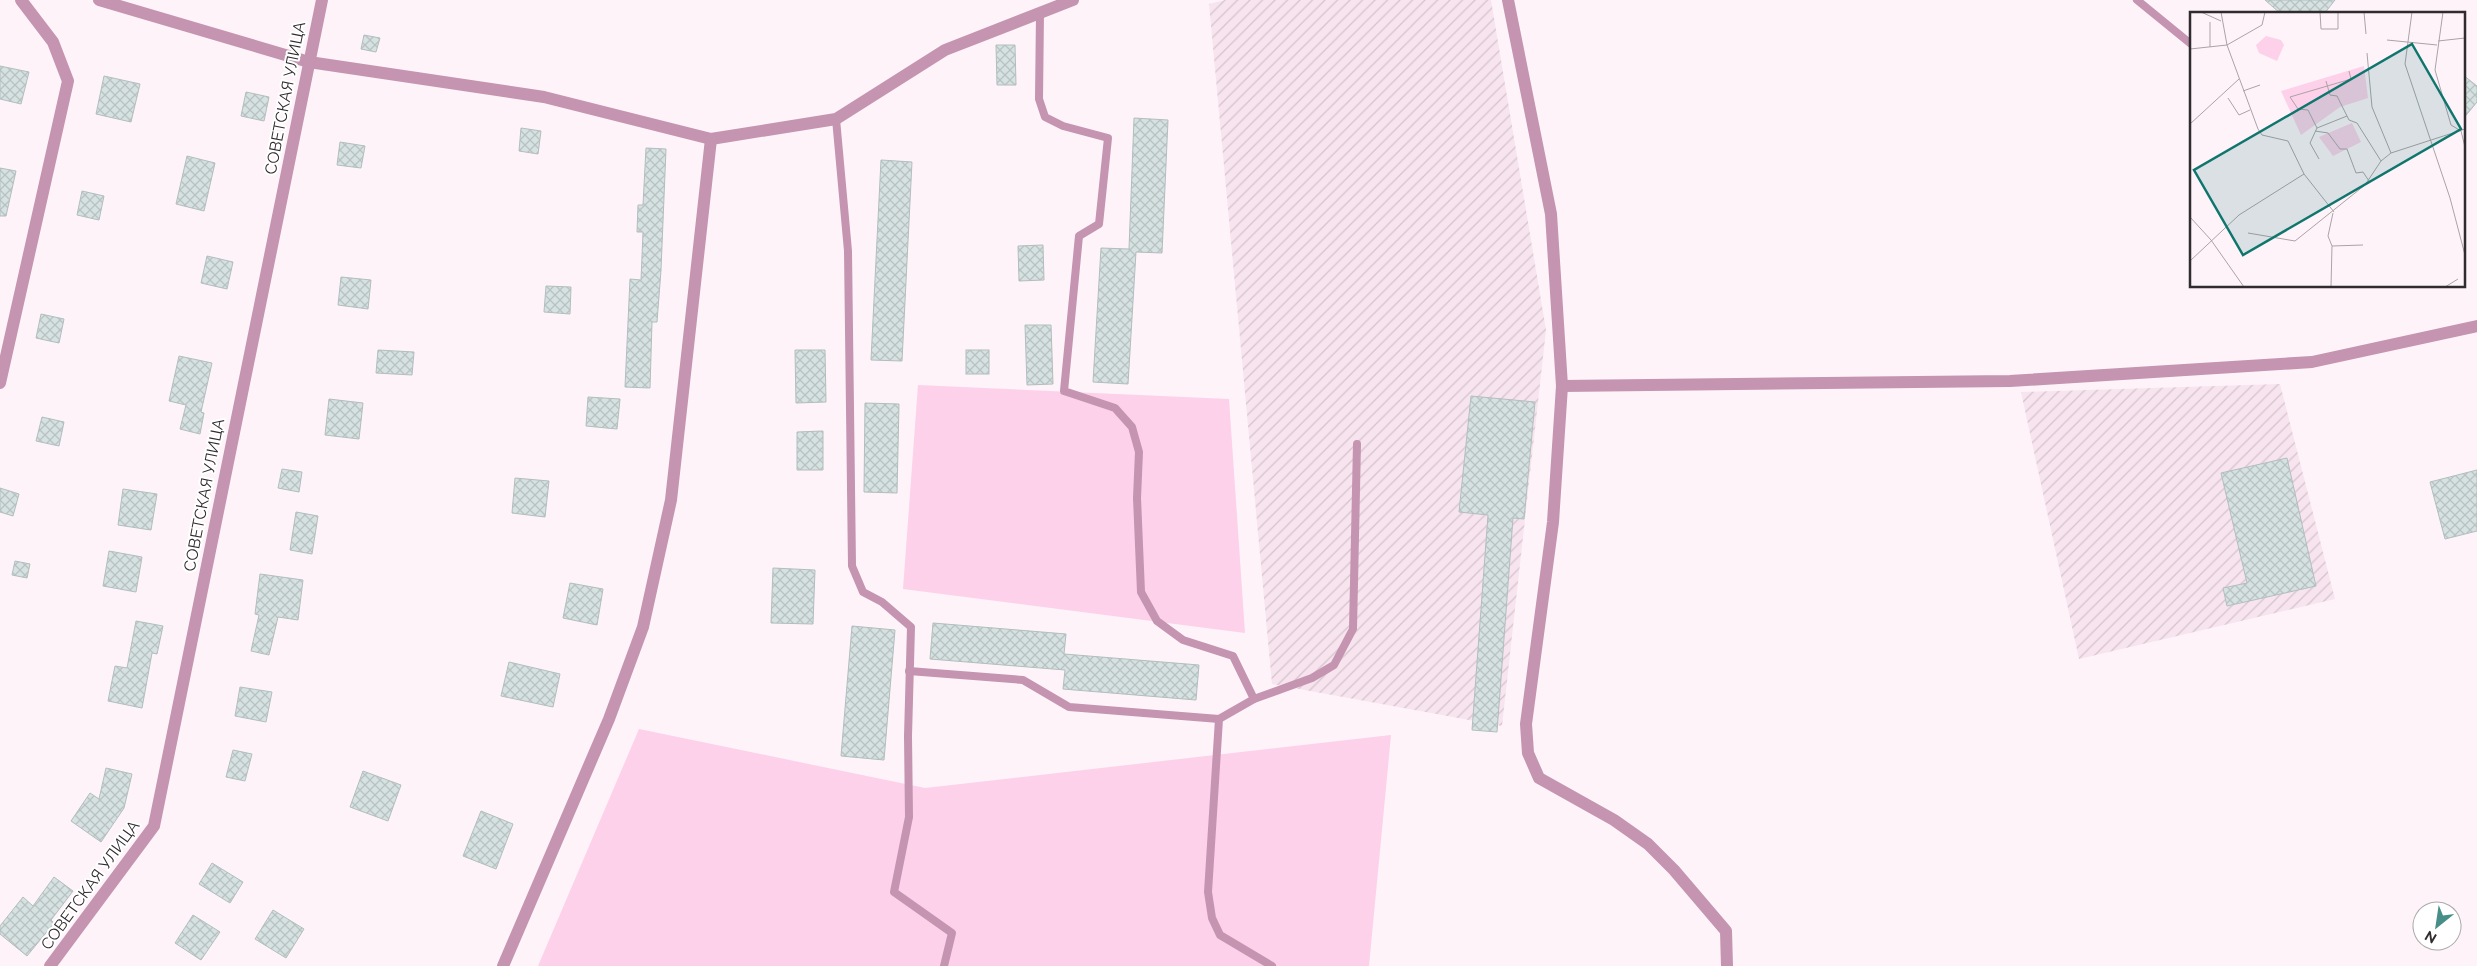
<svg xmlns="http://www.w3.org/2000/svg" width="2477" height="966" font-family="Raleway,sans-serif">
	<style>
		.industrial { fill: url(#industrial-furrows) }
		.garden { fill: #fdd1ea }
		.building { fill: url(#building-cross-hatch); stroke: #b2bebd }
		.lines { fill: none; stroke-linecap: round; stroke-linejoin: round }
		.lane { stroke: #c494b0; stroke-width: 8 }
		.street { stroke: #c494b0; stroke-width: 12 }
		.labels { text-anchor: middle; dominant-baseline: central; stroke-width: 4; stroke-linejoin: round; paint-order: stroke }
		.street-label { font-size: 16px; fill: #2f2b2e; stroke: #fff }
		.inset-road { fill: none; stroke: #aba3a8; stroke-width: 1 }
		.view { fill: #0f766e; fill-opacity: 0.15; stroke: #0f766e; stroke-width: 2.5 }
		.inset-edge { fill: none; stroke: #2f2b2e; stroke-width: 2.5 }
	</style>
	<defs>
		<pattern id="industrial-furrows" width="10" height="10" patternUnits="userSpaceOnUse" patternTransform="scale(1.25)"><rect width="10" height="10" fill="#f7e4ee"/><path d="M-1 1l2-2M0 10L10 0M9 11l2-2" fill="none" stroke="#d4c4cc"/></pattern>
		<pattern id="building-cross-hatch" width="8" height="8" patternUnits="userSpaceOnUse" patternTransform="scale(1.25)"><rect width="8" height="8" fill="#d5e2e1"/><path d="M0 0l8 8M0 8l8-8" fill="none" stroke="#b7c2c1"/></pattern>
	</defs>
	<rect width="100%" height="100%" fill="#fef3f9"/>
	<!-- industrial -->
	<g class="industrial">
		<path d="M1225,0H1491L1546,330L1502,726L1272,684L1209,4Z"/>
		<path d="M2280,384L2335,599L2079,659L2021,392Z"/>
	</g>
	<!-- garden -->
	<g class="garden">
		<path d="M918,385L1229,399L1245,633L903,589Z"/>
		<path d="M639,729L925,788L1391,735L1369,966H538Z"/>
	</g>
	<!-- building -->
	<g class="building">
		<path d="M2265,0H2335L2324,14H2281Z"/>
		<path d="M364,35L380,38L376,52L361,49Z"/>
		<path d="M996,45H1015L1016,85H997Z"/>
		<path d="M0,66L29,72L21,104L0,99Z"/>
		<path d="M2463,75L2477,86V102L2463,119Z"/>
		<path d="M104,76L140,84L131,122L96,114Z"/>
		<path d="M246,92L269,97L264,121L241,116Z"/>
		<path d="M1134,118L1168,120L1162,253L1136,252L1128,384L1093,382L1101,248L1129,249Z"/>
		<path d="M521,128L541,131L538,154L519,151Z"/>
		<path d="M340,142L365,146L361,168L337,165Z"/>
		<path d="M646,148L666,149L661,270L657,322H652L650,388L625,387L630,279L641,280L643,232H637L638,205H643Z"/>
		<path d="M187,156L215,163L204,211L176,204Z"/>
		<path d="M881,160L912,162L902,361L871,360Z"/>
		<path d="M0,168L16,171L6,216H0Z"/>
		<path d="M82,191L104,196L99,220L77,215Z"/>
		<path d="M1043,245L1044,280L1019,281L1018,246Z"/>
		<path d="M207,256L233,262L227,289L201,283Z"/>
		<path d="M341,277L371,280L368,309L338,305Z"/>
		<path d="M546,286L571,287L570,314L544,312Z"/>
		<path d="M41,314L64,319L59,343L36,338Z"/>
		<path d="M1025,325H1051L1053,384L1027,385Z"/>
		<path d="M378,350L414,352L412,375L376,373Z"/>
		<path d="M795,350H825L826,402L796,403Z"/>
		<rect x="966" y="350" width="23" height="24"/>
		<path d="M179,356L212,363L201,412L204,413L200,434L180,429L186,405L169,401Z"/>
		<path d="M1471,396L1535,402L1524,519L1513,518L1497,732L1472,730L1488,515L1459,512Z"/>
		<path d="M588,397L620,399L617,429L586,426Z"/>
		<path d="M329,399L363,403L359,439L325,435Z"/>
		<path d="M865,403L899,404L897,493L864,492Z"/>
		<path d="M42,417L64,422L59,446L36,441Z"/>
		<path d="M823,431V470H797V432Z"/>
		<path d="M2287,458L2316,586L2227,606L2223,588L2247,583L2221,473Z"/>
		<path d="M282,469L302,472L299,492L278,488Z"/>
		<path d="M2477,470V531L2445,539L2430,482Z"/>
		<path d="M515,478L549,481L545,517L512,513Z"/>
		<path d="M0,488L19,494L13,516L0,512Z"/>
		<path d="M123,489L157,494L151,530L118,525Z"/>
		<path d="M296,512L318,516L312,554L290,550Z"/>
		<path d="M109,551L142,557L136,592L103,586Z"/>
		<path d="M15,561L30,564L27,578L12,575Z"/>
		<path d="M773,568L815,570L813,624L771,623Z"/>
		<path d="M260,574L303,580L298,620L278,617L269,655L251,651L259,615L255,614Z"/>
		<path d="M570,583L603,589L597,625L563,618Z"/>
		<path d="M136,621L163,626L157,654L152,653L142,708L108,701L115,666L127,668Z"/>
		<path d="M933,623L1066,634L1064,654L1199,665L1196,700L1063,689L1065,670L930,659Z"/>
		<path d="M852,626L895,630L884,760L841,756Z"/>
		<path d="M509,662L560,674L553,707L501,696Z"/>
		<path d="M240,687L272,692L266,722L235,716Z"/>
		<path d="M233,750L252,754L245,781L226,777Z"/>
		<path d="M106,768L132,774L124,808L101,842L71,821L90,793L99,799Z"/>
		<path d="M363,771L401,785L388,821L350,807Z"/>
		<path d="M481,811L513,824L496,869L463,856Z"/>
		<path d="M212,863L243,882L230,903L199,884Z"/>
		<path d="M54,877L73,891L51,920L54,923L27,956L0,934V926L23,897L33,906Z"/>
		<path d="M273,910L304,929L286,958L255,939Z"/>
		<path d="M193,915L220,932L201,960L175,943Z"/>
	</g>
	<g class="lines">
		<!-- lane -->
		<g class="lane">
			<path d="M2137,0L2191,44"/>
			<path d="M1040,13L1039,99L1045,117L1063,126L1108,138L1099,224L1079,236L1064,391L1115,408L1132,427L1139,452L1137,498L1141,592L1157,621L1183,640L1233,656L1254,699"/>
			<path d="M836,119L848,251L852,566L863,592L882,602L911,627L908,736L909,817L894,892L952,933L944,966"/>
			<path d="M909,671L1023,680L1069,707L1219,719"/>
			<path d="M1272,966L1220,935L1212,918L1208,892L1219,719L1254,699L1312,678L1334,665L1353,629L1357,444"/>
		</g>
		<!-- street -->
		<g class="street">
			<path d="M99,0L309,62L544,97L711,139L836,119L945,50L1073,0"/>
			<path d="M1508,0L1551,214L1562,386L1553,522L1526,724L1528,753L1539,778L1614,820L1648,844L1674,870L1726,931L1727,966"/>
			<path d="M0,383L68,81L53,42L21,0"/>
			<path d="M1562,386L2010,381L2312,362L2477,326"/>
			<path d="M50,966L154,826L322,0"/>
			<path d="M503,966L609,719L643,627L671,500L711,139"/>
		</g>
	</g>
	<g class="labels">
		<!-- street labels -->
		<g class="street-label">
			<text transform="translate(285 98) rotate(-79)">СОВЕТСКАЯ УЛИЦА</text>
			<text transform="translate(204 495) rotate(-79)">СОВЕТСКАЯ УЛИЦА</text>
			<text transform="translate(90 885) rotate(-54)">СОВЕТСКАЯ УЛИЦА</text>
		</g>
	</g>
	<!-- overview -->
	<g transform="translate(2190 12)">
		<rect width="275" height="275" fill="#fef3f9"/>
		<path d="M76,24L91,28L94,33L87,49L69,41L66,33Z" fill="#fdd1ea"/>
		<path d="M174,54L178,86L150,95L111,123L91,79ZM162,111L171,130L143,144L129,125Z" fill="#fdd1ea"/>
		<path class="inset-road" d="M11,0L31,9M31,0L37,33L68,117L72,123L98,129L114,162L144,200M130,0L131,17H148V0M174,0L176,22M222,0L215,52L260,186L275,243M253,0L245,58L261,113L271,119L275,135M20,10V35M197,28L247,33M248,29L275,26M0,37L37,33L72,13L75,0M177,41L182,95L201,141M136,69L140,83L147,84L159,108L167,111L191,149M53,79L70,73M38,86L49,103L60,98M0,112L49,67M127,116L157,104M125,119L138,121L150,137H157L166,161L173,160L179,169M129,147L120,131L127,116L118,98L108,97L100,85L161,67L159,59M0,205L21,228L54,275M58,221L105,229L175,173L191,149L201,141L275,117M142,234L173,233M0,249L49,203L114,162M141,275L142,234L138,224L143,201M255,275L268,267"/>
		<path class="view" d="M222,32L271,117L53,243L4,158Z"/>
		<rect width="275" height="275" class="inset-edge"/>
	</g>
	<!-- north arrow -->
	<g transform="translate(2437 926) rotate(210)"><circle r="24" fill="#ffffff" stroke="#acaaab"/>
	<path d="M0-4L9 19L0 12L-9 19Z" fill="#478e88"/>
	<text y="-8" font-size="14" font-weight="bold" text-anchor="middle" fill="#2f2b2e">N</text>
	</g>
</svg>
